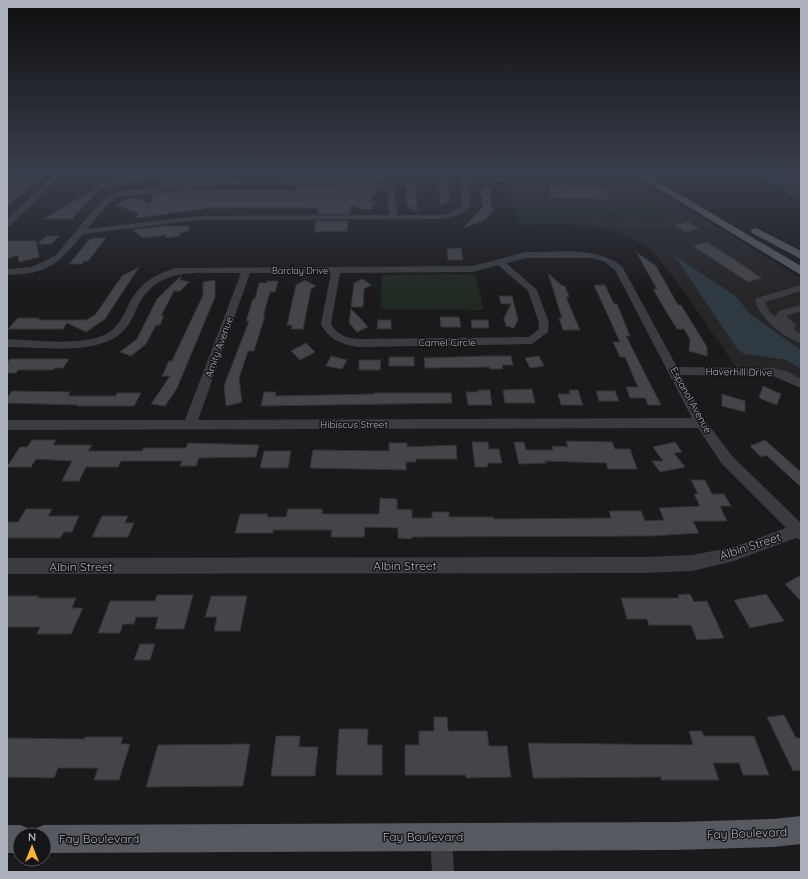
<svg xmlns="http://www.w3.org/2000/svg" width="808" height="879" font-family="Quicksand,sans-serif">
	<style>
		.built { fill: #262629 }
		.green { fill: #212a22 }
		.water { fill: #2f3941 }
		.building { fill: #444549; stroke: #343438 }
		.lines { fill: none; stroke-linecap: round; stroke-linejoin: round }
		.minor { fill: #3b3c41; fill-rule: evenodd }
		.major { fill: #565960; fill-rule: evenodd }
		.labels { text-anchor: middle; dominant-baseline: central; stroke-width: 3; stroke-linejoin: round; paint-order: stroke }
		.far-street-label { font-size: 9px; fill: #acb1bc; stroke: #151517 }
		.street-label { font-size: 10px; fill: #acb1bc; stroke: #151517 }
		.near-street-label { font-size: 12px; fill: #acb1bc; stroke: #151517 }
	</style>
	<rect width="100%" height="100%" fill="#1a1a1c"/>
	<!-- built -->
	<path class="built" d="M503,172H626L801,278V350L749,313L736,296L674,255L739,350L744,354L786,360L801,369V380L773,368L736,367L675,279L651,250L636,240L601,227L560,224L569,221L591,219L666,217L673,216L663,207L654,203L608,209L516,212L507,181L508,180Z"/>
	<!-- green -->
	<g class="green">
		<path d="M655,203L663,207L673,216L666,217L591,219L569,221L560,224L520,225L516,212L608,209Z"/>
		<path d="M475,274L484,310L380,309L382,275Z"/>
	</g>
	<!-- water -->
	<g class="water">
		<path d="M747,172H801V199Z"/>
		<path d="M674,255L736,296L749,313L801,350V369L786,360L744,354L738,350Z"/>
	</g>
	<!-- building -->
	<g class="building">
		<path d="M39,172H47L7,207V175L12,173L24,177Z"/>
		<path d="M124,172H170L171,177L101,188L72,219H43Z"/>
		<path d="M279,172H383L393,174L386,182L372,180L286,179Z"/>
		<path d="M210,173H241V175L230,179L156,186L174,177Z"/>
		<path d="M438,178H447L450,201L441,207Z"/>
		<path d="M416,180L417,212L407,205L406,187L402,183Z"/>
		<path d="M549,185L606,188L609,200L550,197Z"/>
		<path d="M293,186H372L380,189L369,201L377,202L370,210L351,206L350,214H318L319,209L309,208H209L137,218L138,213L116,205L132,197L150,204L153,194L193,189L190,190H298Z"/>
		<path d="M485,187L494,189L489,195L493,211L484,220L462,229L483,207L480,192Z"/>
		<path d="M316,221H348L347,231L314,232Z"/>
		<path d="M689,222L699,229L685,232L675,225Z"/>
		<path d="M162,226H189V231L180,233V236L166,238V235L144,238L132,230Z"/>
		<path d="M46,236H59L51,244H38Z"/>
		<path d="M93,238H106L88,261H84L82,264H69L90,239Z"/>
		<path d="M7,241H36L39,257L19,262L18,255L7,259Z"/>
		<path d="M707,242L726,254L762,278L748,282L693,246Z"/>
		<path d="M461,248L463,260H448L447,249Z"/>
		<path d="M636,252L656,266L678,305H681L707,347V356L689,351L690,339L684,329H677L670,318L653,289H657Z"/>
		<path d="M139,267L105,319L86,332L67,323L63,329H8L18,318H40L37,320H86L95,315L122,276Z"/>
		<path d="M548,273L562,286H565L569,297H566L580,330H563L559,318H562Z"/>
		<path d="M181,276L180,280L189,282L180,291H174L161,316H164L160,325H156L146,344L131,356L120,352L137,339L157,299Z"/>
		<path d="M362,279L371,285L364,289L363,307H351L354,283Z"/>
		<path d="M215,280V297L177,388L165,406L151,404L170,376H162L169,361H172L203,295V282Z"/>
		<path d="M305,280L316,286L311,289L303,329H291L292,325H287L296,285Z"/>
		<path d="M267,281H278L275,292H270L263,316H265L254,351H248L239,378L242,402L226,406L224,386L249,321H246L253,299H255L259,283H267Z"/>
		<path d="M594,285H605L614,304H617L630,336H626L661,405H648L645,398H630L626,387H638L625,357H620L613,342H620Z"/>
		<path d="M499,296H512L518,320L514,328L506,326L504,318L511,304H501Z"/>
		<path d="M351,309L362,320L368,327L357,332L349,323Z"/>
		<path d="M440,317H459L461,327H441Z"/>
		<path d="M378,320H391V329H377Z"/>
		<path d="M471,320H488L489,328H472Z"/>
		<path d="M306,343L315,352L300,360L291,351Z"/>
		<path d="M331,356L347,360L342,369L326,366Z"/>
		<path d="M488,356H511L513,365H502L503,369H490V367L425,368L424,358Z"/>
		<path d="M539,356L544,366L530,368L525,358Z"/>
		<rect x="389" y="357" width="25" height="9"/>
		<path d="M10,359H69L63,368H55L53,370H18L16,373H7V363Z"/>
		<path d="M359,360H381L380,370H359Z"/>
		<path d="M763,386L781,394L777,405L759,398Z"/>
		<path d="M532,389L535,403H505L503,390Z"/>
		<path d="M478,390H490L492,405H468L466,392H478Z"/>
		<path d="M569,390H578L583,405H561L558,394H570Z"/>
		<path d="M12,391L70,392L68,396H116L117,393H141L134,406H77L78,405L7,403V398Z"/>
		<path d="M596,391H615L619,401H599Z"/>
		<path d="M264,392H276L275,396L374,394V393H451L452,403L261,406Z"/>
		<path d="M722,394L745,401V412L722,406Z"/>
		<path d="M32,440H56L53,445H92L88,451H142L144,448H186L188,443L259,445L256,457L199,458L196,466H180L182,461H121L118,467H86L79,481H62L72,461L36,459L31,467H7L20,447H27Z"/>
		<path d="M765,440L801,472V487L766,455L761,457L750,446Z"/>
		<path d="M566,441L612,442L615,449H630L637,469H608L606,463L545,461L546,463L519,464L514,442H524L526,450H553L552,446L568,447Z"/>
		<path d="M472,442H488L489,449H499L502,463H487L488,467H475Z"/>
		<path d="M675,442L682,452L674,453L685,467L660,472L652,461H663L653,447Z"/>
		<path d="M389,443H407V447L456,445L457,459H416V462H406V470L310,468L313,450L389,451Z"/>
		<path d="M264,451H291L288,468H260Z"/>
		<path d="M691,480H705L712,494H724L731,506H720L727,521H693L699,533L650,536L412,537L411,539L398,538V528L365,527L364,537H331L332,530H273V533H235L240,514H268L267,517H286L288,509H322V514H379L380,498L397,499V509L412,510V518H432V512H449V517H494V519L611,518L609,511H641L645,521L664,520L659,508L700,506L694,494H698Z"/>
		<path d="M26,509H52L48,516H79L72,532H64L60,538H7V522H18Z"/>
		<path d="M102,516H128L125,523H134L128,537H92Z"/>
		<path d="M801,575V601L785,584Z"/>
		<path d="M690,594L694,602L707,601L724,638L697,640L691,625H649L647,619H627L621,598H679L678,595Z"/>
		<path d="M766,594L784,621L750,628L734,600Z"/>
		<path d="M157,595H193L184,629H155L158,617H136L134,624H123L120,633H98L110,601H155Z"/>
		<path d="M7,596H39L37,598H76L72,608H83L71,634H37L40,627H7Z"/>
		<path d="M211,596H247L240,631H214L217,617H205Z"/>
		<path d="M140,644H155L150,660H134Z"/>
		<path d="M784,715L796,738H801V770L793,771L767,717Z"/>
		<path d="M434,717H447L448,731H487L489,746H507L511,777L466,778V775H405V745H419V731H434Z"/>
		<path d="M339,729H368L367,745H382V775H336Z"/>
		<path d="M689,731H702L704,736H754L769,775H743L739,763H713L719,780H661V777L533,778L528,743L693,745Z"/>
		<path d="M276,736H300L299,747H318L315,776H271Z"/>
		<path d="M85,737H123L121,744H130L119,780H94L98,768H58L54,778L7,777V738L84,739Z"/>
		<path d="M250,744L243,786L146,787L158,745Z"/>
	</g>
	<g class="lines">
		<!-- minor -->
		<g class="minor">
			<path d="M57,172H64L10,226H7V219Z"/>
			<path d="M459,172H466L467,180L504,178L508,180L504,182L468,184C469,190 471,197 471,203C470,213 450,218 442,219L199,220L83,234C57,265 48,274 7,275V269L32,267L56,255L102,200L115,193L128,190L223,180L372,181L390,184L394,187L397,215H442L449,213L462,205ZM223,184L372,185L387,190L389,215L199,216L87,229L108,204L118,197Z"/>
			<path d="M526,252C559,252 595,246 622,266L677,367L773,368L788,372L801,379V388L773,376L681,375L705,420L732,456L801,523V540L796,538L734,561L692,571L644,573L7,574V558L644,557L692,555L734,547L786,528L722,464L698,428L7,430V420H185L241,273C202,274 158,264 138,306C133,318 126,332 113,339C82,354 41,347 7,347V339C35,340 84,347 108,333C118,326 123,317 128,306C139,284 153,274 177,268L473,266ZM526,258H592L605,262L615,270L692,418L198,420L250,273H331L321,324C329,340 341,344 358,347L532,344L548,332L549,323L537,290L506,263ZM498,265L528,291L539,323V329L529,337L358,339C346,338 337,335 331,324L340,273L473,272Z"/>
			<path d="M801,285V291L765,302L769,311L775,317L779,311L801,305V311L786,316L797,326L793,329L801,334V343C784,338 759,318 755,300L757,298Z"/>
			<path d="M441,825L449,828L452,836L454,872H432L430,836L433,828Z"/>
		</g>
		<!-- major -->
		<g class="major">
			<path d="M631,172H642L801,266V275Z"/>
			<path d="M756,228L801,251V259L752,233L751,231L752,229Z"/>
			<path d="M801,816V844L773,847L676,850L44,853V835H20V853H7V825H20L30,829L32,833L34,829L44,825L676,822L773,819Z"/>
		</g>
	</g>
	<!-- sky -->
	<linearGradient id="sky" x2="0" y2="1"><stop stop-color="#0e0e0f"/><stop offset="0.58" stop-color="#383e4b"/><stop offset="1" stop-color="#383e4b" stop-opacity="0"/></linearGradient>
	<rect width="808" height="295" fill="url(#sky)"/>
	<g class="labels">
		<!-- far-street labels -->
		<g class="far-street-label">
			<text x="300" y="270">Barclay Drive</text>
		</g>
		<!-- street labels -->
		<g class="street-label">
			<text x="447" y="342">Camel Circle</text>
			<text transform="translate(219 347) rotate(-70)">Amity Avenue</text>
			<text transform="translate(739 372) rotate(1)">Haverhill Drive</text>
			<text transform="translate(691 400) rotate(61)">Espanol Avenue</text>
			<text x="354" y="424">Hibiscus Street</text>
		</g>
		<!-- near-street labels -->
		<g class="near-street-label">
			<text transform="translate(750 546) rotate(-18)">Albin Street</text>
			<text x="405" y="565">Albin Street</text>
			<text x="81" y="566">Albin Street</text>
			<text transform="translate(747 833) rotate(-2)">Fay Boulevard</text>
			<text x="423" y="836">Fay Boulevard</text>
			<text x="99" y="838">Fay Boulevard</text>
		</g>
	</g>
	<!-- border -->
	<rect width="808" height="879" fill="none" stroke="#acb1bc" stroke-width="16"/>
	<!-- north arrow -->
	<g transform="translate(32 847)"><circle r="19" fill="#151517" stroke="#515359"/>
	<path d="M0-3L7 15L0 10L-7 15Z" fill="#f5b538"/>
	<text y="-6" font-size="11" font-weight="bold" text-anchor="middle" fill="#acb1bc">N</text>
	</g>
</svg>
